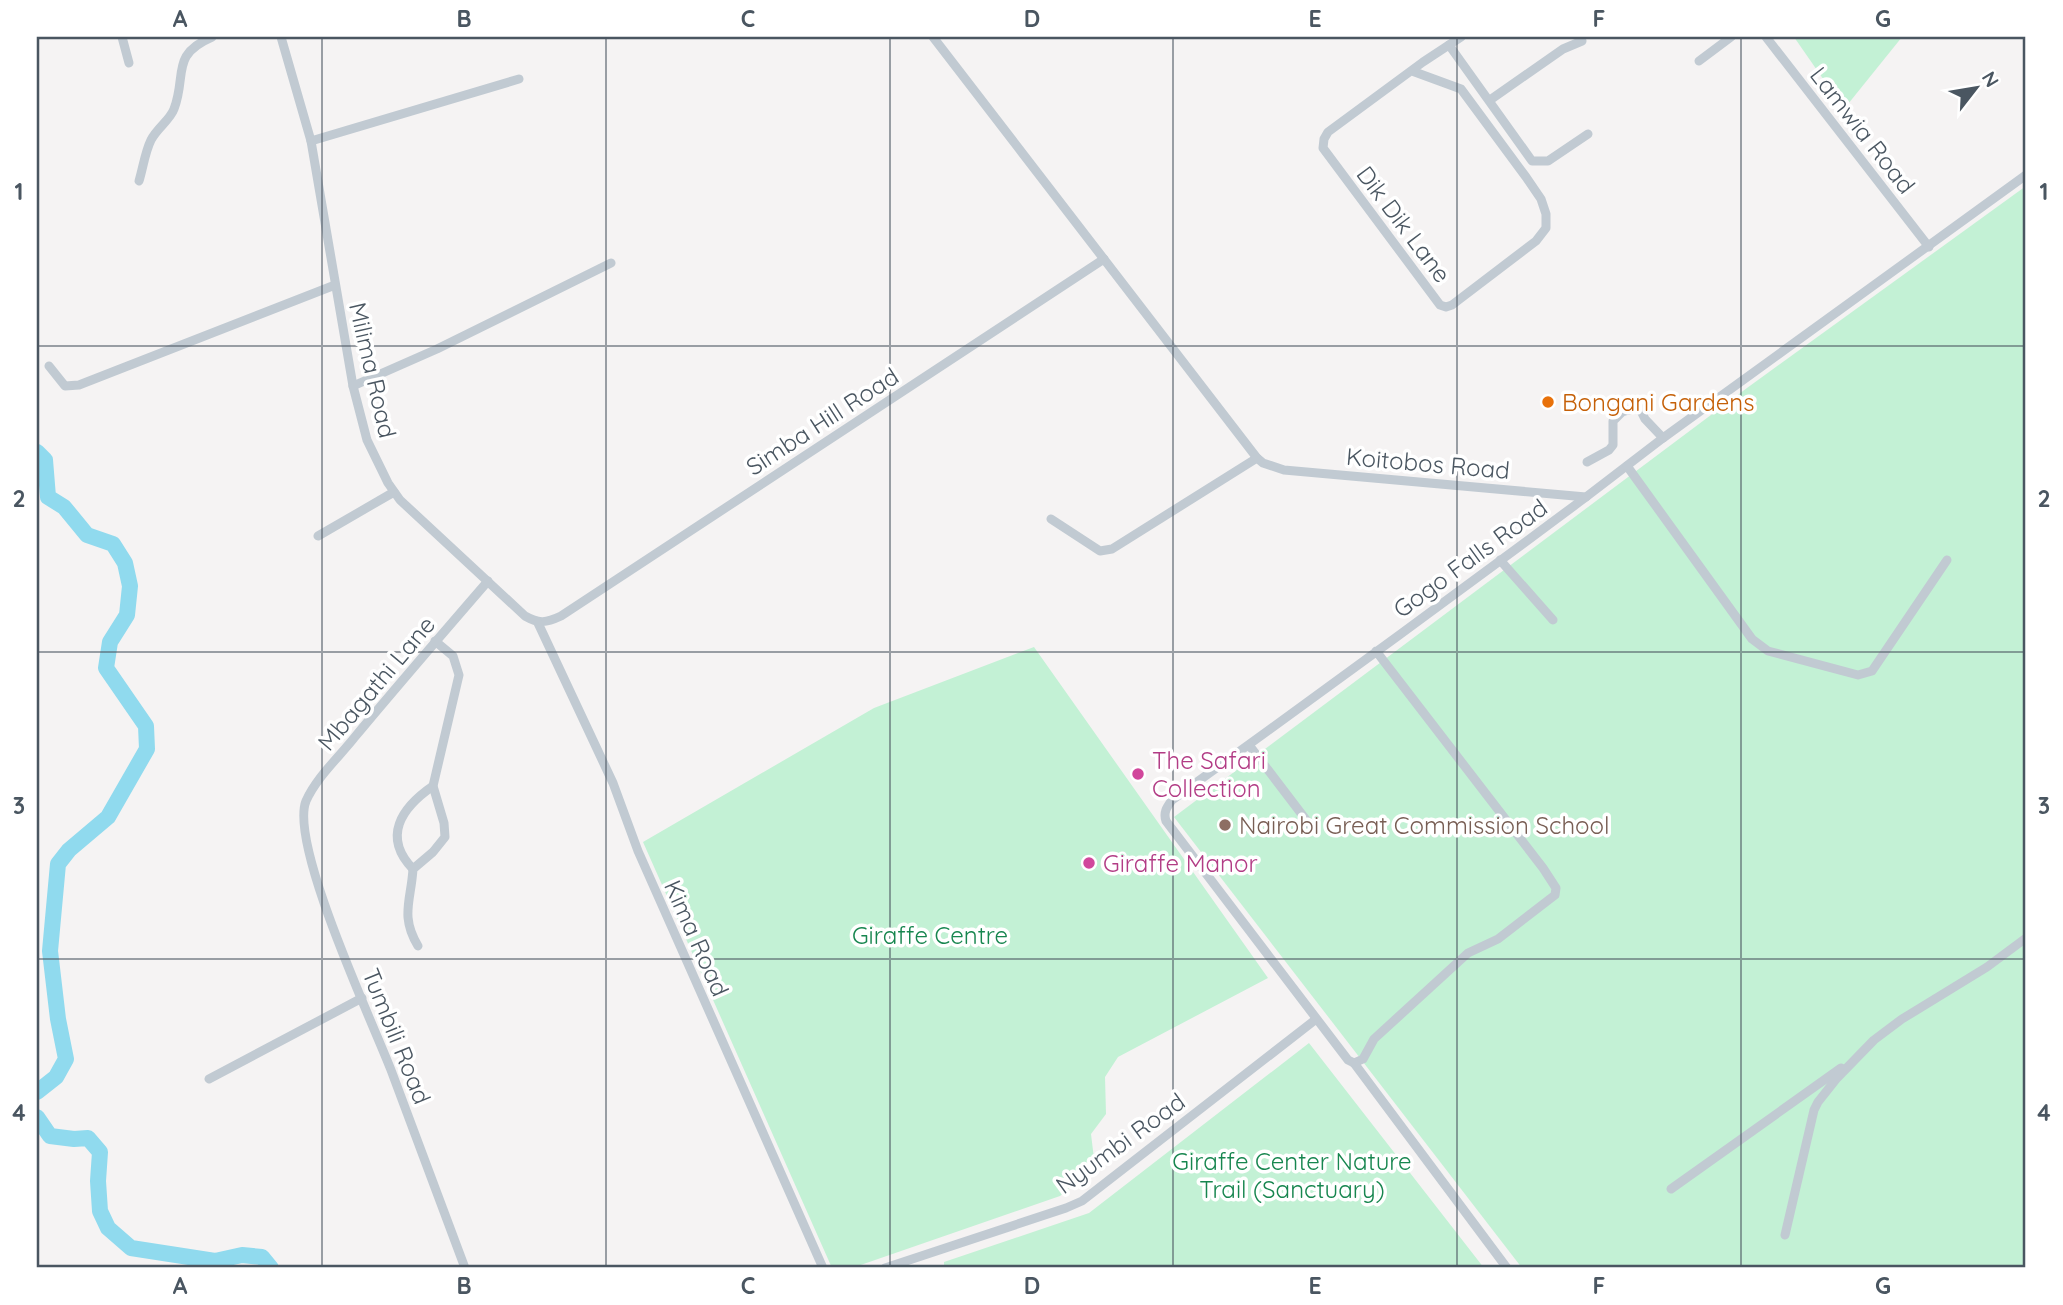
<svg xmlns="http://www.w3.org/2000/svg" width="2063" height="1305" font-family="Quicksand,sans-serif">
	<style>
		.green { fill: #c3f1d5 }
		.lines { fill: none; stroke-linecap: round; stroke-linejoin: round }
		.river { stroke: #90daee; stroke-width: 16 }
		.minor { stroke: #c1cad2; stroke-width: 9 }
		.grid { fill: none; stroke: #4a5661; stroke-width: 2; stroke-opacity: 0.55 }
		.food-dot { fill: #e8710a; stroke: #fff; stroke-width: 2.5 }
		.hotel-dot { fill: #d1479c; stroke: #fff; stroke-width: 2.5 }
		.education-dot { fill: #8d6e63; stroke: #fff; stroke-width: 2.5 }
		.labels { text-anchor: middle; dominant-baseline: central; stroke-width: 7; stroke-linejoin: round; paint-order: stroke }
		.street-label { font-size: 24px; fill: #4a5661; stroke: #fff }
		.food-label { font-size: 24px; fill: #c56008; stroke: #fff; text-anchor: start }
		.hotel-label { font-size: 24px; fill: #b23c85; stroke: #fff; text-anchor: start }
		.education-label { font-size: 24px; fill: #785e54; stroke: #fff; text-anchor: start }
		.park-label { font-size: 24px; fill: #17864f; stroke: #fff }
		.neatline { fill: none; stroke: #4a5661; stroke-width: 2.5 }
		.grid-label { font-size: 23px; text-anchor: middle; font-weight: bold; fill: #4a5661 }
	</style>
	<rect width="100%" height="100%" fill="#f5f3f3"/>
	<!-- green -->
	<g class="green">
		<path d="M1794,37H1902L1844,109Z"/>
		<path d="M2026,186V1268H1522L1174,817L1747,388Z"/>
		<path d="M1034,647L1268,978L1118,1057L1105,1077L1106,1114L1091,1134L1095,1167L1060,1196L852,1268H832L643,842L874,708Z"/>
		<path d="M1309,1043L1484,1268H944V1262L1089,1213Z"/>
	</g>
	<g class="lines">
		<!-- river -->
		<g class="river">
			<path d="M37,452L45,460L48,497L64,507L87,535L113,544L125,563L130,586L127,615L110,642L106,668L146,726L147,749L108,817L69,850L58,864L50,951L58,1019L66,1059L56,1077L37,1092"/>
			<path d="M37,1117L50,1136L74,1139L88,1138L100,1152L98,1181L100,1211L108,1228L131,1248L215,1261L242,1255L262,1257L271,1268"/>
		</g>
		<!-- minor -->
		<g class="minor">
			<path d="M122,37L129,63"/>
			<path d="M281,37L311,141L353,386L367,440L388,483L400,500L525,616C539,624 546,623 561,616L1104,259"/>
			<path d="M933,37L1257,458L1263,463L1284,470L1586,497L1663,438L2026,175"/>
			<path d="M1766,37L1929,247"/>
			<path d="M1449,45L1532,161H1548L1588,134"/>
			<path d="M1699,61L1731,37"/>
			<path d="M1412,71L1461,89L1526,177L1541,199L1546,214V228L1536,241L1452,305L1446,307L1440,305L1323,148L1324,139L1328,132L1423,62L1461,37"/>
			<path d="M1490,100L1563,49L1582,41"/>
			<path d="M311,141L519,79"/>
			<path d="M139,181C143,168 145,152 151,140C157,128 170,120 174,109C187,75 170,55 212,37"/>
			<path d="M49,366L65,386L79,385L335,285"/>
			<path d="M353,386L437,349L611,263"/>
			<path d="M1587,462L1609,450L1613,445V421L1622,412L1639,407L1645,419L1663,438"/>
			<path d="M1627,466L1752,639L1768,651L1858,675L1872,671L1947,560"/>
			<path d="M1051,519L1100,551L1112,549L1257,458"/>
			<path d="M318,536L394,492"/>
			<path d="M1500,560L1553,620"/>
			<path d="M538,623L613,783L638,851L823,1268"/>
			<path d="M1376,651L1543,868L1556,888L1555,895L1498,939L1468,953L1374,1039L1363,1059L1354,1063L1348,1060L1166,821C1163,812 1167,807 1172,800C1311,700 1449,599 1586,497"/>
			<path d="M1249,745L1310,825"/>
			<path d="M413,869C382,837 401,808 433,786"/>
			<path d="M418,946C400,916 411,901 413,869L433,852L445,837L444,823L433,786L459,675L453,656L435,641"/>
			<path d="M1354,1063L1507,1268"/>
			<path d="M209,1079L362,998"/>
			<path d="M1671,1189L1841,1068"/>
			<path d="M1785,1235L1814,1110L1818,1102L1837,1078L1874,1040L1902,1019L1987,967L2026,938"/>
			<path d="M465,1268C440,1202 416,1136 391,1070C372,1021 289,844 306,801C316,778 339,757 354,738C398,685 443,633 488,581"/>
			<path d="M885,1268L1066,1208L1082,1201L1315,1020"/>
		</g>
	</g>
	<!-- grid -->
	<path class="grid" d="M322,37V1268M606,37V1268M890,37V1268M1173,37V1268M1457,37V1268M1741,37V1268M37,346H2026M37,652H2026M37,959H2026"/>
	<!-- markers -->
	<circle class="food-dot" cx="1548" cy="402" r="7"/>
	<g class="hotel-dot">
		<circle cx="1138" cy="774" r="7"/>
		<circle cx="1089" cy="863" r="7"/>
	</g>
	<circle class="education-dot" cx="1225" cy="825" r="7"/>
	<g class="labels">
		<!-- street labels -->
		<g class="street-label">
			<text transform="translate(1863 130) rotate(52)">Lamwia Road</text>
			<text transform="translate(1404 224) rotate(53)">Dik Dik Lane</text>
			<text transform="translate(373 370) rotate(77)">Milima Road</text>
			<text transform="translate(822 421) rotate(-33)">Simba Hill Road</text>
			<text transform="translate(1428 463) rotate(5)">Koitobos Road</text>
			<text transform="translate(1470 558) rotate(-36)">Gogo Falls Road</text>
			<text transform="translate(376 683) rotate(-50)">Mbagathi Lane</text>
			<text transform="translate(697 938) rotate(66)">Kima Road</text>
			<text transform="translate(397 1036) rotate(68)">Tumbili Road</text>
			<text transform="translate(1120 1143) rotate(-36)">Nyumbi Road</text>
		</g>
		<!-- food labels -->
		<g class="food-label">
			<text x="1562" y="402">Bongani Gardens</text>
		</g>
		<!-- hotel labels -->
		<g class="hotel-label">
			<text x="1152" y="760">The Safari<tspan x="1152" dy="28">Collection</tspan></text>
			<text x="1103" y="863">Giraffe Manor</text>
		</g>
		<!-- education labels -->
		<g class="education-label">
			<text x="1239" y="825">Nairobi Great Commission School</text>
		</g>
		<!-- park labels -->
		<g class="park-label">
			<text x="930" y="935">Giraffe Centre</text>
			<text x="1292" y="1161">Giraffe Center Nature<tspan x="1292" dy="28">Trail (Sanctuary)</tspan></text>
		</g>
	</g>
	<!-- border -->
	<rect width="2063" height="1305" fill="none" stroke="#ffffff" stroke-width="77"/>
	<!-- north arrow -->
	<g transform="translate(1976 88) rotate(59)" stroke="#ffffff" stroke-width="5" paint-order="stroke">
	<path d="M0-5L12 26L0 18L-12 26Z" fill="#4a5661"/>
	<text y="-10" font-size="19" font-weight="bold" text-anchor="middle" fill="#4a5661">N</text>
	</g>
	<rect x="38" y="38" width="1986" height="1228" class="neatline"/>
	<g class="grid-label">
		<text x="180" y="27">A</text>
		<text x="464" y="27">B</text>
		<text x="748" y="27">C</text>
		<text x="1032" y="27">D</text>
		<text x="1315" y="27">E</text>
		<text x="1599" y="27">F</text>
		<text x="1883" y="27">G</text>
		<text x="19" y="200">1</text>
		<text x="2044" y="200">1</text>
		<text x="19" y="507">2</text>
		<text x="2044" y="507">2</text>
		<text x="19" y="814">3</text>
		<text x="2044" y="814">3</text>
		<text x="19" y="1121">4</text>
		<text x="2044" y="1121">4</text>
		<text x="180" y="1294">A</text>
		<text x="464" y="1294">B</text>
		<text x="748" y="1294">C</text>
		<text x="1032" y="1294">D</text>
		<text x="1315" y="1294">E</text>
		<text x="1599" y="1294">F</text>
		<text x="1883" y="1294">G</text>
	</g>
</svg>
